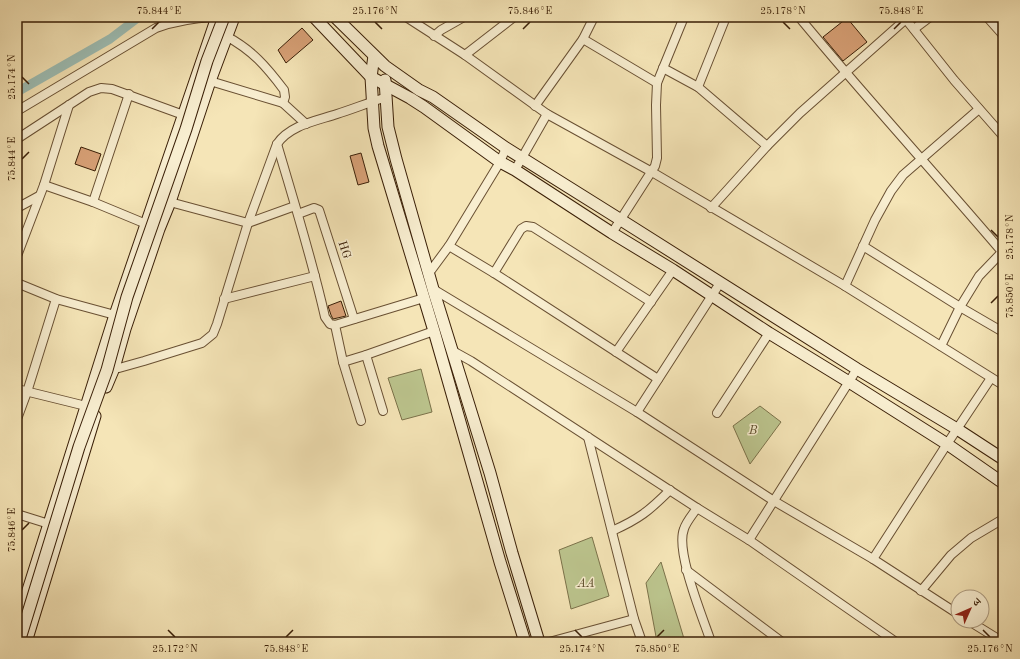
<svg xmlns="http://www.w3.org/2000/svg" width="1020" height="659" font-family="'Old Standard TT','Noto Serif Devanagari',serif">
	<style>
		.green { fill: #bcc58e; stroke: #7b724a }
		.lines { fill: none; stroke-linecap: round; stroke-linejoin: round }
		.canal { stroke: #9dbeb5; stroke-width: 9 }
		.building { fill: #d8a177; stroke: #3a1f07 }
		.street-casing { stroke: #695033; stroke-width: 10 }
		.secondary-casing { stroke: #3a1f07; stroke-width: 13 }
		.street { stroke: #f8eed0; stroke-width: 8 }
		.secondary { stroke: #f8eed0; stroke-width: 11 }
		.secondary-bridge-casing { stroke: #3a1f07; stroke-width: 13; stroke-linecap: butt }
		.secondary-bridge { stroke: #f8eed0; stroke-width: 11 }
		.ticks { fill: none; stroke: #3a1f07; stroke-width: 1.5 }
		.labels { text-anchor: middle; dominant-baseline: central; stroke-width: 3; stroke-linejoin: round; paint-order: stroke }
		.street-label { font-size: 12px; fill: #3a1f07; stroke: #f8eed0 }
		.park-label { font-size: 12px; font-style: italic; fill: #615130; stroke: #f8eed0 }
		.neatline { fill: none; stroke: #3a1f07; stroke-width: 1.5 }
		.ticks-label { font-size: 10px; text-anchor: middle; fill: #3a1f07 }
	</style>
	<rect width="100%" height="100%" fill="#f5e5b7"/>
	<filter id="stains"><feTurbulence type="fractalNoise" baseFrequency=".005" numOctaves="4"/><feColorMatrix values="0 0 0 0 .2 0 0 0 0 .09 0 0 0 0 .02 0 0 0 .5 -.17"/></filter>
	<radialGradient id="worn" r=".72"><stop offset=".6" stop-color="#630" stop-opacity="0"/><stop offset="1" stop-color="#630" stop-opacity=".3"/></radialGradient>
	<!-- green -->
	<g class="green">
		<path d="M421,369L432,412L402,420L388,378Z"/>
		<path d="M760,406L781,422L750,464L733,426Z"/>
		<path d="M592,537L609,596L571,609L559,550Z"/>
		<path d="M661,562L685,642H657L646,583Z"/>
	</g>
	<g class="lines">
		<!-- canal -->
		<path class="canal" d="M17,92L110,39L139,17"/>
	</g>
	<!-- building -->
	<g class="building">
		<path d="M847,18L867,42L843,61L823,37Z"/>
		<path d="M302,28L313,40L286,63L278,50Z"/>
		<path d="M81,147L101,154L95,171L75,164Z"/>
		<path d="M361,153L369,182L358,185L350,156Z"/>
		<path d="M341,301L346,316L333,319L331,315L328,306Z"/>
	</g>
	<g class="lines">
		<!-- street casing -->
		<g class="street-casing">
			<g id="street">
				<path d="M406,17L465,55L547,114L652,172L845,286L1003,385"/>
				<path d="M799,17C865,97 936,174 1003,253"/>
				<path d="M904,17L954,80L1003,136"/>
				<path d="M987,17L1003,35"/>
				<path d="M914,29L930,17"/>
				<path d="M226,36C252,50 266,66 284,90L285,97L283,103"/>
				<path d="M434,36L441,30L464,17"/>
				<path d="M583,39L657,83"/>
				<path d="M465,55L514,17"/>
				<path d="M663,68L698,87L767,146"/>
				<path d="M210,81L283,103L306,124"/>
				<path d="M698,87L726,17"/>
				<path d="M535,106L583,39L594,17"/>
				<path d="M17,111L156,28C175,21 194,18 214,17"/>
				<path d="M17,139L89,92L101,88L112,89L189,117"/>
				<path d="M277,144C294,202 312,259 325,317L330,324L335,325L424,298"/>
				<path d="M515,170L547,114"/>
				<path d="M44,185L93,202L151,226"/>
				<path d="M166,201L248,223L295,206"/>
				<path d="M93,202L129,94"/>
				<path d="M17,208L39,196"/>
				<path d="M711,208L767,146L800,113L906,19"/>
				<path d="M298,214L314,208L319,210L354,319"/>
				<path d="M612,233L655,166L657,158L656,105L657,83L684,17"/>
				<path d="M449,246L494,273L658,379"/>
				<path d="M863,246L960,307L1003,332"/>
				<path d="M17,256L44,185L69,105"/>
				<path d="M429,273L449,246L500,162L506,148"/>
				<path d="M494,273L521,229L526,226L533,227L651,302"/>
				<path d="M17,283L56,299L115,315"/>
				<path d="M845,286L875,220L891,191L903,175L979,109"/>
				<path d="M433,289L637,412L774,501L873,559L958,614"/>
				<path d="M224,299L315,276"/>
				<path d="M335,325L343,362L361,421"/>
				<path d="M941,346L960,307L979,276L1002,252"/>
				<path d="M453,351L471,361L697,508L749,540L896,642"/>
				<path d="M616,352L673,270"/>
				<path d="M366,355L383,411"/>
				<path d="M343,362L366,355L434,331"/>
				<path d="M114,368H119L144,361L202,343L213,334L217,324L248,223L277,144C290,125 316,121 337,114C353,109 370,102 387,97"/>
				<path d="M17,389L90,407"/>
				<path d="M637,412L720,283"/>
				<path d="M717,413L769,333"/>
				<path d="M17,419L27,392L56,299"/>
				<path d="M588,437L634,619L642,642"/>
				<path d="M697,508C693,514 686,522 684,529C675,551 703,618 711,642"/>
				<path d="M17,514L49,524"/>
				<path d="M612,531C639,519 649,511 670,490"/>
				<path d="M749,540L857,369"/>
				<path d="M873,559L947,444L991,378"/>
				<path d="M686,570L782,642"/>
				<path d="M921,591L951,555L971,538L1003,519"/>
				<path d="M969,621L1003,642"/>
				<path d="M549,642L634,619"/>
			</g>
		</g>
		<!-- secondary casing -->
		<g class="secondary-casing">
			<g id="secondary">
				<path d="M314,17L371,77L410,98L424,107L500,162L515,170L612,233L673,270L769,333L849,382L947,444L1003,483"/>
				<path d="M335,17L385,66L419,90L433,97L506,148L621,220L857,369L957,429L1003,459"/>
				<path d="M374,56L371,77L374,128L378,146L434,331L500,562L525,642"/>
				<path d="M385,80L388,127L396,159L433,289L490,473L512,553L539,642"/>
				<path d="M106,387L114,368L125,329L159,229L170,202L210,81L234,17"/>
				<path d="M17,625L115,315L217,17"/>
				<path d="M26,642L95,416"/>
			</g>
		</g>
		<!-- street -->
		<use href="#street" class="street"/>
		<!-- secondary -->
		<use href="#secondary" class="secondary"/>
		<!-- secondary-bridge casing -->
		<g class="secondary-bridge-casing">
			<path id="secondary-bridge" d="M19,642L79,447L107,370L127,297L186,129L207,61L224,17"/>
		</g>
		<!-- secondary-bridge -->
		<use href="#secondary-bridge" class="secondary-bridge"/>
	</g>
	<!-- ticks -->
	<path class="ticks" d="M375,22L382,29M783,22L790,29M152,29L159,22M523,29L530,22M894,29L901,22M22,77L29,84M22,159L29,152M991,230L998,237M991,303L998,296M22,530L29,523M168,630L175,637M575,630L582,637M983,630L990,637M286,637L293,630M657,637L664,630"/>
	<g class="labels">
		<!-- street labels -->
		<g class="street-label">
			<text transform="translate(344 250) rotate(72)">HG</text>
		</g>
		<!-- park labels -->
		<g class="park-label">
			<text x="753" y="431">B</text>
			<text x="586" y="584">AA</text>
		</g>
	</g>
	<!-- margin -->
	<rect width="1020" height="659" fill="none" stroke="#f5e5b7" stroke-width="44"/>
	<!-- north arrow -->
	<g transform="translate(970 609) rotate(45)"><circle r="19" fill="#f8eed0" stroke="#ac9b80"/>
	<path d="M0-3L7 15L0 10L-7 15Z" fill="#8f2418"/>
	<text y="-6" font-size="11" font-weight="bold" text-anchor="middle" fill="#3a1f07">उ</text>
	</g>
	<rect x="22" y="22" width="976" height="615" class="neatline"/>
	<g class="ticks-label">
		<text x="159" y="14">75.844°E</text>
		<text x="375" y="14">25.176°N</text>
		<text x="530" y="14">75.846°E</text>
		<text x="783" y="14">25.178°N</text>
		<text x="901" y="14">75.848°E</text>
		<text transform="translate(11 77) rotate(-90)" y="4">25.174°N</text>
		<text transform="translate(11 159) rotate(-90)" y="4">75.844°E</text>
		<text transform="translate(1009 237) rotate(-90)" y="4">25.178°N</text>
		<text transform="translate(1009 296) rotate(-90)" y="4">75.850°E</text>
		<text transform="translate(11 530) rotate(-90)" y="4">75.846°E</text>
		<text x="175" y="652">25.172°N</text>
		<text x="286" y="652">75.848°E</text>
		<text x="582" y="652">25.174°N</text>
		<text x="657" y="652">75.850°E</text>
		<text x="990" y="652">25.176°N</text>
	</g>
	<rect width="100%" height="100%" filter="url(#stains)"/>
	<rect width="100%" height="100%" fill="url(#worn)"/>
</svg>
